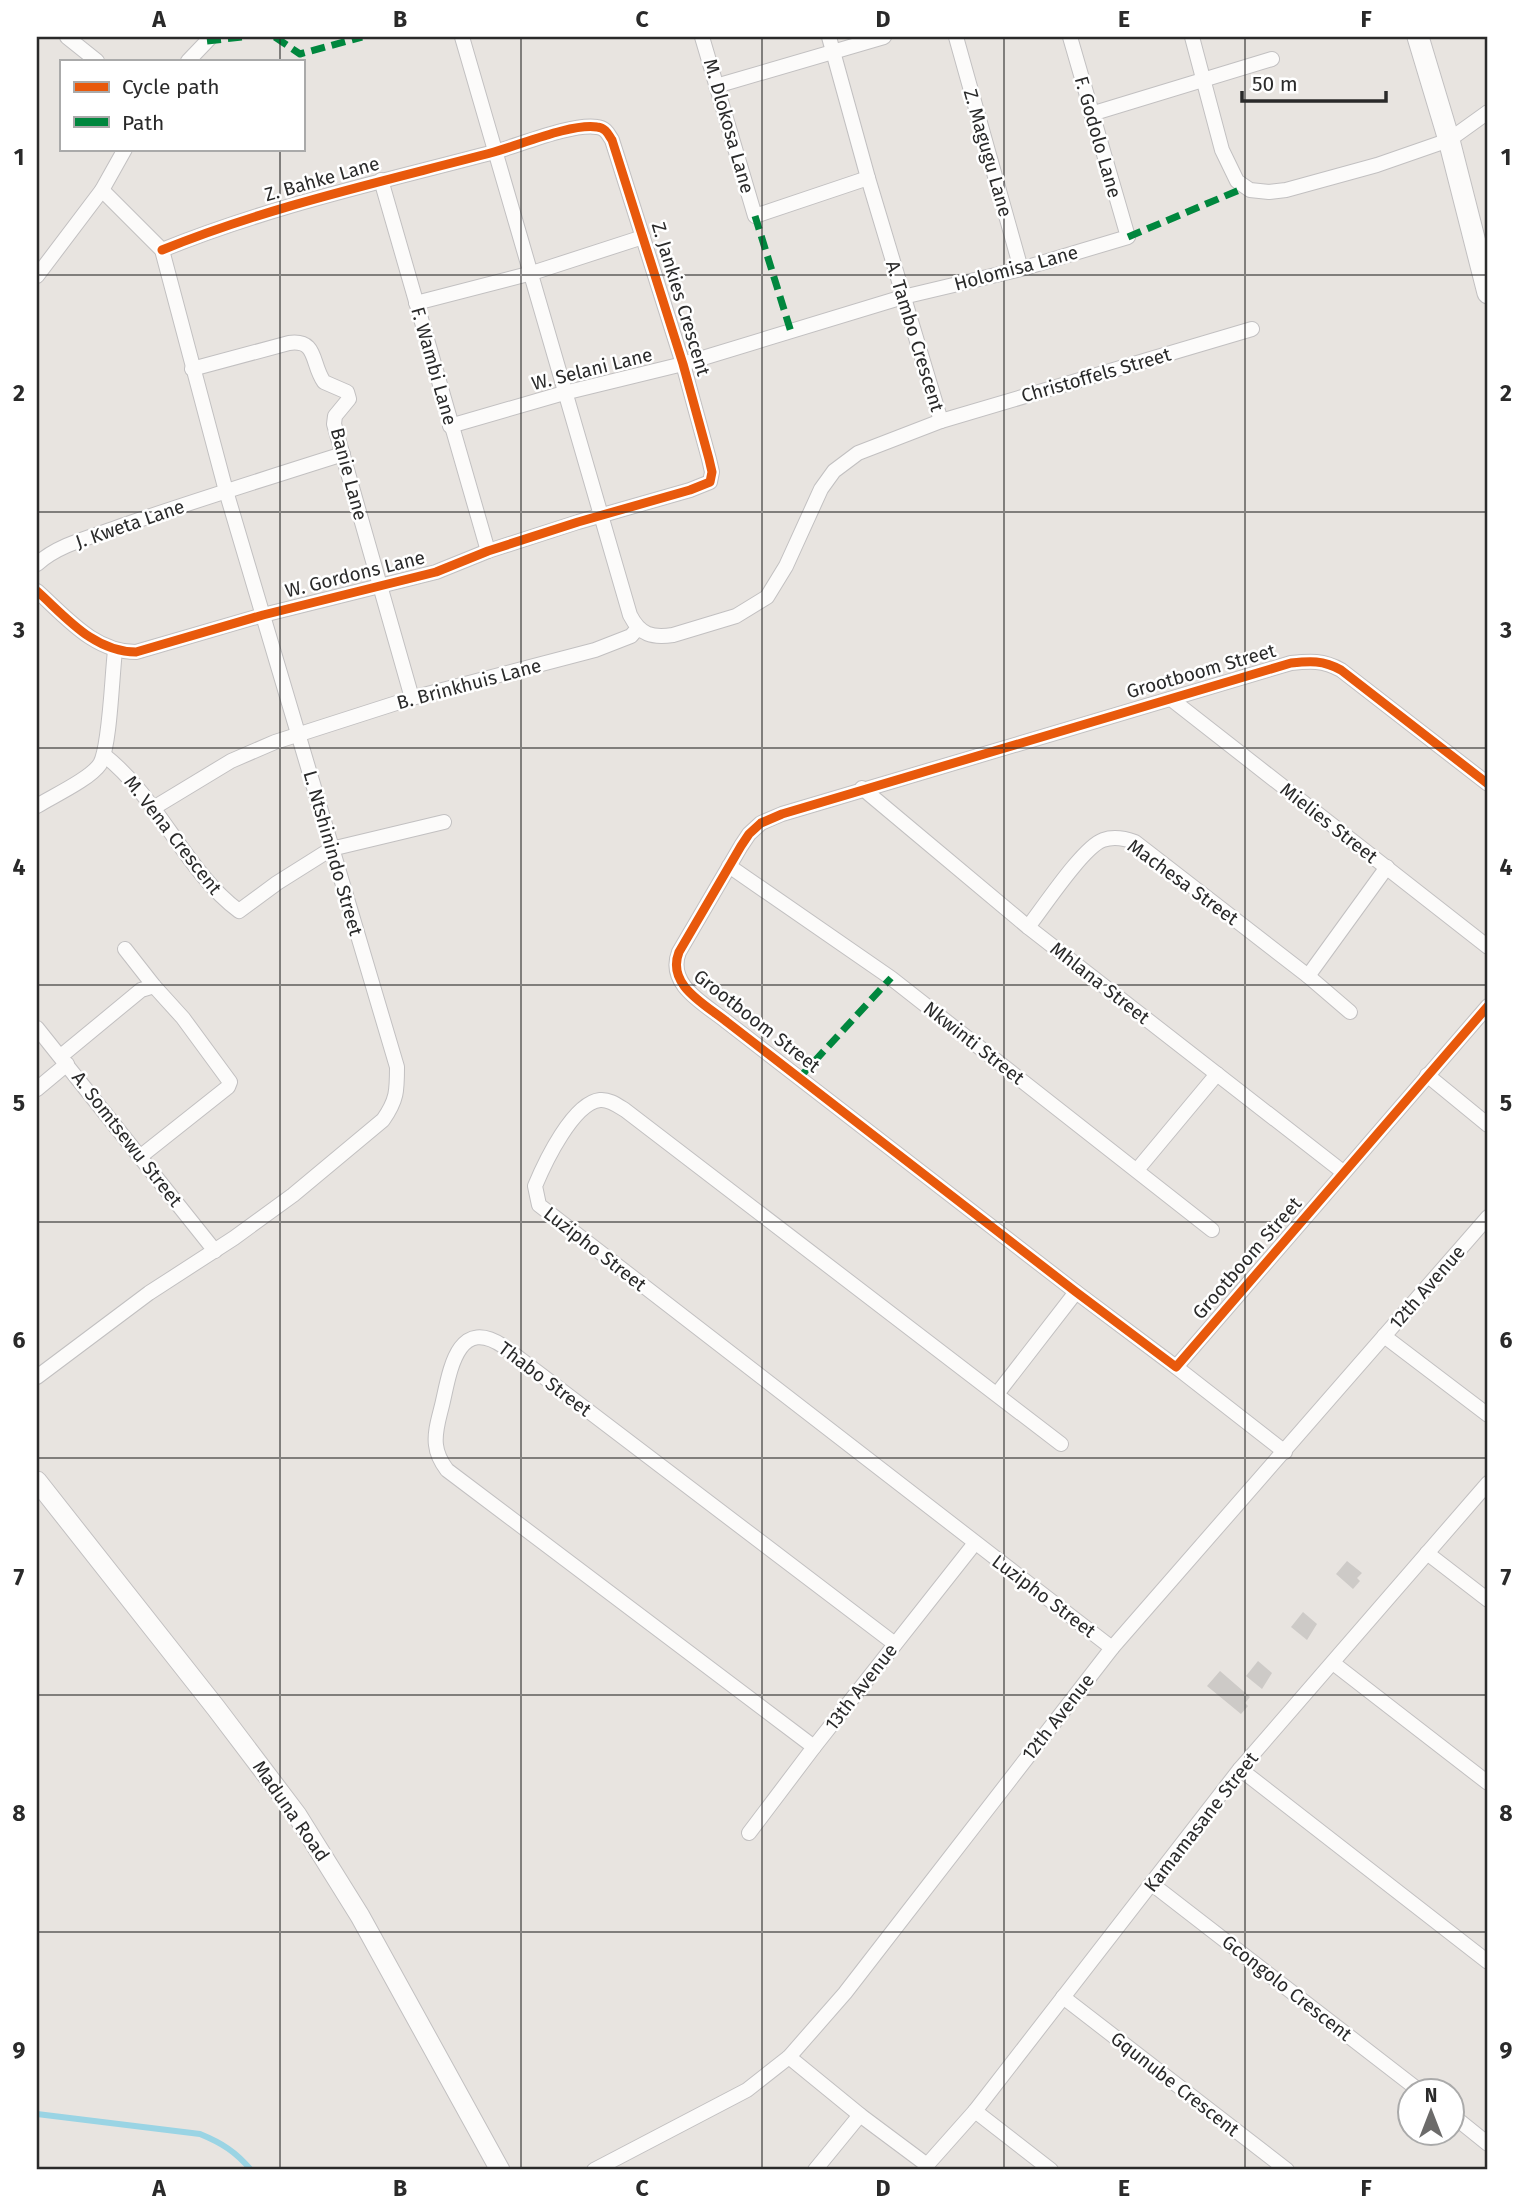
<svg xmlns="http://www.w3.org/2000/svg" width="1525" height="2207" font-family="'Fira Sans',sans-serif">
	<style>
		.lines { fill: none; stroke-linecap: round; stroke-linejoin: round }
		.stream { stroke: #9ad4e4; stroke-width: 6 }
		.building { fill: #cdcac7 }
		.minor-casing { stroke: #c2c0c1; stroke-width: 16 }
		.tertiary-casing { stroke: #c2c0c1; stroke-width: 21 }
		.secondary-casing { stroke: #c2c0c1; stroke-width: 23 }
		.minor { stroke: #fcfbfa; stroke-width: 14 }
		.tertiary { stroke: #fcfbfa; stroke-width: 19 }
		.secondary { stroke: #fcfbfa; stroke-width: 21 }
		.quiet { stroke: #00873e; stroke-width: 7; stroke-dasharray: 14 7; stroke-linecap: butt }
		.cycleway-casing { stroke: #fff; stroke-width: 13 }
		.cycleway { stroke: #e8590c; stroke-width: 9 }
		.grid { fill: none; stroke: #2a2a2a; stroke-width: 2; stroke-opacity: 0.55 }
		.labels { text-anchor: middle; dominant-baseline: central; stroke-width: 5; stroke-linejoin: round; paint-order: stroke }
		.street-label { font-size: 19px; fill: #2a2a2a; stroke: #fff }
		.neatline { fill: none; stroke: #2a2a2a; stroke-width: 2.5 }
		.grid-label { font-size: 23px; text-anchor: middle; font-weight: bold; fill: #2a2a2a }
	</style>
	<rect width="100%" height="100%" fill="#e8e4e0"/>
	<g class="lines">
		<!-- stream -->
		<path class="stream" d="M37,2114L200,2134C222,2143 236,2152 251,2170"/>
	</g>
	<!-- building -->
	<g class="building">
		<path d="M1347,1561L1362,1573L1357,1578L1360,1581L1353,1589L1336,1574Z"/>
		<path d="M1303,1612L1317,1624L1307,1640L1291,1627Z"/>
		<path d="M1258,1661L1272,1673L1262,1689L1246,1676Z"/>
		<path d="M1220,1671L1250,1697L1245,1703L1248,1706L1241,1714L1207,1686Z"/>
	</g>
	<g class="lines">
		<!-- minor casing -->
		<g class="minor-casing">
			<g id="minor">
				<path d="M67,37L97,61"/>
				<path d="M462,37L630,615C640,635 652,638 673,635L736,616L767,597L786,566L821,489L834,471L858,453L941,421L1252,329"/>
				<path d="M702,37L755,216L868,178"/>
				<path d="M829,37L868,178L941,421"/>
				<path d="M956,37L1021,269"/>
				<path d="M1192,37L1222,150L1237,181L1250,190L1269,192L1286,190L1377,165L1449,140L1488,112"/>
				<path d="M188,61L211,37"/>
				<path d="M716,86L884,37"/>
				<path d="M1091,114L1272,59"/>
				<path d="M381,180L488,551"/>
				<path d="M37,276L102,190L125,149"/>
				<path d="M416,303L532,273L643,237"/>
				<path d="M192,369L289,343C318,339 311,364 324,382L347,392L349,399L335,416L334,424L412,698"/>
				<path d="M450,426L564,393L683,364L903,297L1021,269L1128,237L1070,37"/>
				<path d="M37,564C60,543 96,536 124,525C197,500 270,477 343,454"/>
				<path d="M37,591C66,617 94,652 136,652L263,615L436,572L488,551L578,522L690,490L710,482L712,472L709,459L683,364L612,140C608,134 606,128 597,127C572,123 520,145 494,152C381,182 270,206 162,250"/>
				<path d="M1171,699L1488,947"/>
				<path d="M104,755C159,798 185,871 239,911L277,883L331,849L444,822"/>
				<path d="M1488,784L1341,670C1323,660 1310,661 1291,663L782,814L761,823L749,834L741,846L679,952C666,985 705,1004 727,1022L1076,1292L1176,1367L1488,1006"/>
				<path d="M862,788L1028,927L1343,1172"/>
				<path d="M37,806C53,796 90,779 100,764C110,747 112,674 115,651"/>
				<path d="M155,807L231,761L275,742L412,698L595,650L631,636L637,629"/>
				<path d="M729,866L891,978L1212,1230"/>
				<path d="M1028,927C1043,908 1083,847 1103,840C1114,836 1124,838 1135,842L1308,976L1350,1012"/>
				<path d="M125,949L154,986L183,1018L230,1082L228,1087L141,1156"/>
				<path d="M1308,976L1387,867"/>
				<path d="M37,1028L215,1251"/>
				<path d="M61,1056L141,990L154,986"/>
				<path d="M1427,1075L1488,1125"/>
				<path d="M37,1089L67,1064"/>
				<path d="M1137,1170L1217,1074"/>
				<path d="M1384,1336L1488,1415"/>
				<path d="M1176,1367L1285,1452"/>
				<path d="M37,1377L149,1293L234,1238L293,1195L383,1120C397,1100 397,1091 397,1067L226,491L162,250L102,190"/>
				<path d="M997,1394L1076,1292"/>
				<path d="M1061,1444L625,1110C617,1105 609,1099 600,1100C573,1103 545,1162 535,1186L539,1205L1112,1648"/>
				<path d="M1427,1553L1488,1600"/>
				<path d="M1333,1663L1488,1783"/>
				<path d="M814,1747L447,1470C441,1462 437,1455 436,1445C434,1431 440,1415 443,1401C450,1370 458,1316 503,1346L895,1644"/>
				<path d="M1240,1769L1488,1962"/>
				<path d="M749,1833L814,1747L975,1543"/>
				<path d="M1152,1884L1421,2092"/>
				<path d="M1063,1997L1287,2170"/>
				<path d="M789,2057L860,2115L927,2165"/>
				<path d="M975,2111L1051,2170"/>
				<path d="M1452,2115L1488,2144"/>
				<path d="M594,2170L747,2090L789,2057L845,1993L1112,1648L1488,1217"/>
				<path d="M815,2170L860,2115"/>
				<path d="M927,2170V2165L975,2111L1240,1769L1488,1483"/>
			</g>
		</g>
		<!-- tertiary casing -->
		<g class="tertiary-casing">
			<path id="tertiary" d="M37,1481L216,1708L297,1815L360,1916L500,2170"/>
		</g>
		<!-- secondary casing -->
		<g class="secondary-casing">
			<path id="secondary" d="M1418,37L1449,140L1488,293"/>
		</g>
		<!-- minor -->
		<use href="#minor" class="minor"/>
		<!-- tertiary -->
		<use href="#tertiary" class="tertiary"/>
		<!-- secondary -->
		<use href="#secondary" class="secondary"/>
		<!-- quiet -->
		<g class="quiet">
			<path d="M275,37L300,54L362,37"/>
			<path d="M207,41L242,37"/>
			<path d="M755,216L791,332"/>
			<path d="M1128,237L1244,188"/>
			<path d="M800,1077L891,978"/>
		</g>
		<!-- cycleway casing -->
		<g class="cycleway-casing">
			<g id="cycleway">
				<path d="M37,591C66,617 94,652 136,652L263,615L436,572L488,551L578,522L690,490L710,482L712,472L709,459L683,364L612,140C608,134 606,128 597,127C572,123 520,145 494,152C381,182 270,206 162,250"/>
				<path d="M1488,784L1341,670C1323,660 1310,661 1291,663L782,814L761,823L749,834L741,846L679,952C666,985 705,1004 727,1022L1076,1292L1176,1367L1488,1006"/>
			</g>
		</g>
		<!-- cycleway -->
		<use href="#cycleway" class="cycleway"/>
	</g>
	<!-- grid -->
	<path class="grid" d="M280,37V61M521,37V2170M762,37V2170M1004,37V2170M1245,37V2170M280,149V2170M37,275H1488M37,512H1488M37,748H1488M37,985H1488M37,1222H1488M37,1458H1488M37,1695H1488M37,1932H1488"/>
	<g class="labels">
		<!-- street labels -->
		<g class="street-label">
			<text transform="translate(729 126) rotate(74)">M. Dlokosa Lane</text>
			<text transform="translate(1098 137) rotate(74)">F. Godolo Lane</text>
			<text transform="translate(988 153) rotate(74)">Z. Magugu Lane</text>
			<text transform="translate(322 179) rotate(-16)">Z. Bahke Lane</text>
			<text transform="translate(1016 268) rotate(-15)">Holomisa Lane</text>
			<text transform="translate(681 299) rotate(73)">Z. Jankies Crescent</text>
			<text transform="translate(915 336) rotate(73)">A. Tambo Crescent</text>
			<text transform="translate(434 366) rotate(74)">F. Wambi Lane</text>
			<text transform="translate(592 369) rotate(-14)">W. Selani Lane</text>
			<text transform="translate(1096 375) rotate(-16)">Christoffels Street</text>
			<text transform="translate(349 474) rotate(75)">Banie Lane</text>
			<text transform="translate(130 524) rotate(-19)">J. Kweta Lane</text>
			<text transform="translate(355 574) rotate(-14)">W. Gordons Lane</text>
			<text transform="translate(1201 671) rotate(-16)">Grootboom Street</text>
			<text transform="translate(469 684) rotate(-15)">B. Brinkhuis Lane</text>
			<text transform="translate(1329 823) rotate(38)">Mielies Street</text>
			<text transform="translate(173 835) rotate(52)">M. Vena Crescent</text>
			<text transform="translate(333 853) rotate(74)">L. Ntshinindo Street</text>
			<text transform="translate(1183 882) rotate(36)">Machesa Street</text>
			<text transform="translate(1100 983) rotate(38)">Mhlana Street</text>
			<text transform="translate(757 1021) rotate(38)">Grootboom Street</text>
			<text transform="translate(974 1043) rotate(38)">Nkwinti Street</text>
			<text transform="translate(127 1139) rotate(52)">A. Somtsewu Street</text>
			<text transform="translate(595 1249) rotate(38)">Luzipho Street</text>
			<text transform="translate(1247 1258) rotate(-49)">Grootboom Street</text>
			<text transform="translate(1427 1287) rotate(-49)">12th Avenue</text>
			<text transform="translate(545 1379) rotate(37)">Thabo Street</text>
			<text transform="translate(1044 1596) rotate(37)">Luzipho Street</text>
			<text transform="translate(861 1687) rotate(-52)">13th Avenue</text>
			<text transform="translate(1058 1717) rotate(-52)">12th Avenue</text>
			<text transform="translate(291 1811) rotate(55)">Maduna Road</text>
			<text transform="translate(1201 1822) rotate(-52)">Kamamasane Street</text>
			<text transform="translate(1287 1988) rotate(38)">Gcongolo Crescent</text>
			<text transform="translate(1175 2084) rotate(38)">Gqunube Crescent</text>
		</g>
	</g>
	<!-- border -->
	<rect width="1525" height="2207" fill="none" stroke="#ffffff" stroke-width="77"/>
	<!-- legend -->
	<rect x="60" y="60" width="245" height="91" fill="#ffffff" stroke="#aaaaaa" stroke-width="2"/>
	<rect x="74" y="82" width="35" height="10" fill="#e8590c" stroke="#aaaaaa" stroke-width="2"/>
	<text x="122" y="94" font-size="21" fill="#2a2a2a">Cycle path</text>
	<rect x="74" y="117" width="35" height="10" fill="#00873e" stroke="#aaaaaa" stroke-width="2"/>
	<text x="122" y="130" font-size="21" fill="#2a2a2a">Path</text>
	<!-- north arrow -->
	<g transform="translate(1431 2112)"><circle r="33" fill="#ffffff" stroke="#aaaaaa" stroke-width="2"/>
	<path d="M0-5L12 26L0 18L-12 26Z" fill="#6c6b6a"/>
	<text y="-10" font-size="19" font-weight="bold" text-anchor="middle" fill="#2a2a2a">N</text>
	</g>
	<!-- scale -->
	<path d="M1242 91v10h144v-10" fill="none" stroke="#2a2a2a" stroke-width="3.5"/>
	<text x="1252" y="91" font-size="21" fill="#2a2a2a" stroke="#ffffff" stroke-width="5" paint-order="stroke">50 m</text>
	<rect x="38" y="38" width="1448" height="2130" class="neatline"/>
	<g class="grid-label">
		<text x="159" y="27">A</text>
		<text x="400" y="27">B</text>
		<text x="642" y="27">C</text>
		<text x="883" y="27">D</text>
		<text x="1124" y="27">E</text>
		<text x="1366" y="27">F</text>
		<text x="19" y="165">1</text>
		<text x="1506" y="165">1</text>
		<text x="19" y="401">2</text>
		<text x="1506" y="401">2</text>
		<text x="19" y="638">3</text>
		<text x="1506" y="638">3</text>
		<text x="19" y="875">4</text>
		<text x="1506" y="875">4</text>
		<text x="19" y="1111">5</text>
		<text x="1506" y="1111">5</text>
		<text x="19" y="1348">6</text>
		<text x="1506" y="1348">6</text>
		<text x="19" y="1585">7</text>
		<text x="1506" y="1585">7</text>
		<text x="19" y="1821">8</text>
		<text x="1506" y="1821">8</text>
		<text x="19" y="2058">9</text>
		<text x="1506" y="2058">9</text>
		<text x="159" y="2196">A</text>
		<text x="400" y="2196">B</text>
		<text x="642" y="2196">C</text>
		<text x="883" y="2196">D</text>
		<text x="1124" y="2196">E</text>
		<text x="1366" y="2196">F</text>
	</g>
</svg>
